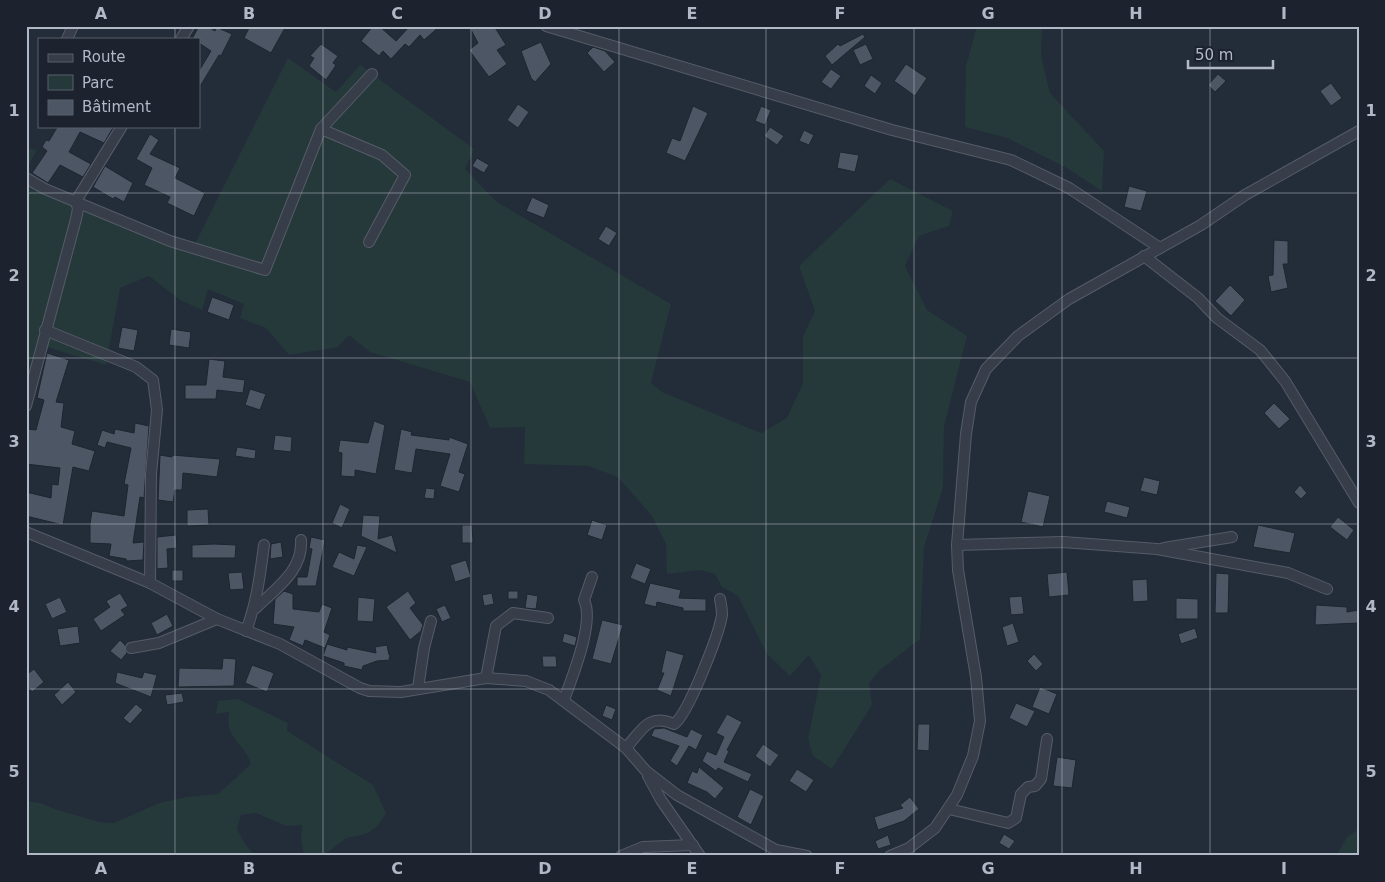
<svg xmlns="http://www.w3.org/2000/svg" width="1385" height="882" font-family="'DejaVu Sans',sans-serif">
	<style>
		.green { fill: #25383a }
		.building { fill: #4c5665; stroke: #1e2530 }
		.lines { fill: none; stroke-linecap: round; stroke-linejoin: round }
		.minor-casing { stroke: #555c67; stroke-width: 12 }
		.minor { stroke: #373e4a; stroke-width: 10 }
		.grid { fill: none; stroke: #b2b9c6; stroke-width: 1; stroke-opacity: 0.55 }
		.neatline { fill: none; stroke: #b2b9c6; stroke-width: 2 }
		.grid-label { font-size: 16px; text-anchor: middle; font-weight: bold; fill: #b2b9c6 }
	</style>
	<rect width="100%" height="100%" fill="#232c39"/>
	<!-- green -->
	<g class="green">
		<path d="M977,26H1042L1041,56L1050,93L1104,151L1102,191L1065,167L1007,138L965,127L966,66Z"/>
		<path d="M288,58L336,92L360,65L474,149L465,169L497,202L671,304L651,383L662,392L761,433L787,418L803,383V336L815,311L799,266L890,179L953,211L949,226L919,236L905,266L927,310L967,336L944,426L943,488L924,547L920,639L879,671L869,683L872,705L832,769L813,756L808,739L821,675L809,655L790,676L767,654L738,596L722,587L715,574L700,570L667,574L666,544L652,516L618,477L588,466L524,464L525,427L490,428L470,382L370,352L349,335L338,347L289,355L266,328L240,318L244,304L208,289L202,310L180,300L149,276L120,288L106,365L37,344L26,391V179L195,244Z"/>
		<path d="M26,148L37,150L26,169Z"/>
		<path d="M238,699L288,723L287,731L373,785L386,813C380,824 374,832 361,835C356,837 350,836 345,839C328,850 327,860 304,854L301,840L302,825L286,826L256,813L241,815L237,829L244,843L256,856H26V801L41,803L55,809L99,822L114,823L159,803L187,797L218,794L251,764C243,740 225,741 229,712L216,714L218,701Z"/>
		<path d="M1359,829V856H1336L1347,837Z"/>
	</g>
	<!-- building -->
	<g class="building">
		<path d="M199,26H207L215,31L216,27L232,34L221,56L219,55L199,88V71L211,51L199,43V39H192Z"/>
		<path d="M250,26H286L271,53L244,38Z"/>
		<path d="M373,26H379L396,41L410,26H440L424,40L420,35L409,47L405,44L391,59L383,51L379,56L361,41Z"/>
		<path d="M469,26H494L506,45L497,50L507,64L489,77L469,50L478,43Z"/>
		<path d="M863,34L865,37L832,65L825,56L838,44L840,46Z"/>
		<path d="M541,42L551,64L535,82L531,78L521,51Z"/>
		<path d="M321,44L338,56L333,63L336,65L326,80L309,66L314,58L310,56Z"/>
		<path d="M866,44L873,59L860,65L853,50Z"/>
		<path d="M593,47L605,51L615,62L604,72L587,53Z"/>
		<path d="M906,64L927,78L915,96L894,81Z"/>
		<path d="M831,69L841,76L831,89L821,82Z"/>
		<path d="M1218,74L1226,81L1215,92L1208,85Z"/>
		<path d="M871,75L882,83L875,94L864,86Z"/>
		<path d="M1331,83L1342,98L1331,106L1320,91Z"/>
		<path d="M518,104L529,112L518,128L507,120Z"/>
		<path d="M693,106L708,113L685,161L666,153L672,138L680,141Z"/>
		<path d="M761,106L771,110L765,125L755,121Z"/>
		<path d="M58,126H114L104,143L80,132L69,152L91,164L83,177L60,165L48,183L32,173L47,151L42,147L46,140L49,141Z"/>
		<path d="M770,127L784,136L777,145L764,136Z"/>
		<path d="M804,130L814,135L809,145L799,141Z"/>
		<path d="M150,134L159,140L150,154L180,168L175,178L205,193L194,216L167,203L170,197L144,185L152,168L136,159Z"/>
		<path d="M840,152L859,155L855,172L837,168Z"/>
		<path d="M477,158L489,165L484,173L472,166Z"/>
		<path d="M105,166L133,183L124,202L115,197L113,199L93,187Z"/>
		<path d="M1129,186L1147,191L1141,211L1124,207Z"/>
		<path d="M532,197L549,205L544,218L526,211Z"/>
		<path d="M606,226L617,233L609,246L598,239Z"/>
		<path d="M1274,240L1288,241V264H1283L1288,288L1271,292L1268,276L1273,275Z"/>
		<path d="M1230,285L1245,300L1231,316L1215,301Z"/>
		<path d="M212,297L234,305L229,320L207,312Z"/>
		<path d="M122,327L138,330L134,351L118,348Z"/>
		<path d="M171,329L191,332L189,348L169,345Z"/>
		<path d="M47,353L69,360L56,402L64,403L61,427L75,431L72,444L95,451L89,471L73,467L63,525L26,516V492L51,498L52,484L58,485L60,468L26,464V429L36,430L44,400L37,398Z"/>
		<path d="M209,359L225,361L223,377L245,380L243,393L217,390L216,399H185V385H206Z"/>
		<path d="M250,389L266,394L260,410L245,405Z"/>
		<path d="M1274,403L1290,419L1279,429L1264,413Z"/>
		<path d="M374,421L385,425L376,474L355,470V477L341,476L342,453L338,452L340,440L368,443Z"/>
		<path d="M135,423L149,426L144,498L140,497L133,543L144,542L143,560L127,561L126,559L109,556L111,544L90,543V524L92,511L124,516L128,485L124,484L131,448L107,442L105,448L97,445L102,430L114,434L115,429L134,433Z"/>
		<path d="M401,429L412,432L411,435L449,440V437L468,444L459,472L465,474L459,492L440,486L450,454L416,449L412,473L394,470Z"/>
		<path d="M275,435L292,437L291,452L273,450Z"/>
		<path d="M237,447L256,450L255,459L235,456Z"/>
		<path d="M160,455L172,457V455L220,459L217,477L183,473L182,490H175L173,502L158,500Z"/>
		<path d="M1144,477L1160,481L1157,495L1140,491Z"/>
		<path d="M1300,485L1307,493L1301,499L1294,492Z"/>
		<path d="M426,488L435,489L434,499L424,498Z"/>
		<path d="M1028,491L1050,496L1043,527L1021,522Z"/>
		<path d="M1107,501L1130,507L1127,518L1104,512Z"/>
		<path d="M340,504L350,509L342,528L332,523Z"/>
		<path d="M208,509L209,525L187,526V510Z"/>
		<path d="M363,515L380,516L378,539L392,535L397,553L361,536Z"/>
		<path d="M1338,517L1354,530L1347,540L1330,527Z"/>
		<path d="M592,520L607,525L602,540L587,535Z"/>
		<path d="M462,525H472L473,543H462Z"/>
		<path d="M1258,525L1295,533L1290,553L1253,547Z"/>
		<path d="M176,535L177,548L167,549L168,568L157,569V537Z"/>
		<path d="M311,537L325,540L316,586H297V577H307L312,549L309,548Z"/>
		<path d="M281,542L283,557L270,559L271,544Z"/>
		<path d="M214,544L236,545L235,558H192V545Z"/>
		<path d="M357,545L367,547L354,576L332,567L339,552L354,559Z"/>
		<path d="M466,560L471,577L455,582L450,565Z"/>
		<path d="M636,563L651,569L645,584L630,578Z"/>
		<rect x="172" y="570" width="11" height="11"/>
		<path d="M242,572L244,589L230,590L228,573Z"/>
		<path d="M1067,572L1069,595L1049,597L1047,574Z"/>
		<path d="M1216,573L1229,574L1228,613H1215Z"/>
		<path d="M1147,579L1148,601L1133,602L1132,580Z"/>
		<path d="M650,583L681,590L679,598L706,599V611H683V608L657,602L656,607L644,604Z"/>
		<path d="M284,591L293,594V609L319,612L322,604L332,608L324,632L330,635L325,648L305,640L303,646L289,640L294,627L273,624L275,599Z"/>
		<path d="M408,591L416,603L410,608L423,625L421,631L410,640L386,607Z"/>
		<rect x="508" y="591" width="10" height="8"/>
		<path d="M120,593L128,606L121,610L125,615L101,631L93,619L110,607L106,601Z"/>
		<path d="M492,593L494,604L484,606L482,595Z"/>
		<path d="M527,594L538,596L536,609L525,608Z"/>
		<path d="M1022,596L1024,614L1011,615L1009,597Z"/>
		<path d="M60,597L67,612L52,619L45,604Z"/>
		<path d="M358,597L375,599L373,622L357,621Z"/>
		<path d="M1176,598L1198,599V619H1176Z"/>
		<path d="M445,605L451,618L442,622L436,609Z"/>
		<path d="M1316,605L1347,607V612L1359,610V623L1315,625Z"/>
		<path d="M167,614L173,626L157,635L151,623Z"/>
		<path d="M602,620L623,625L611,664L592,659Z"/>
		<path d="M1013,623L1019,642L1007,646L1002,627Z"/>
		<path d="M78,626L80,643L60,646L57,629Z"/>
		<path d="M1195,628L1198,638L1181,644L1178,634Z"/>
		<path d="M564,633L577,637L575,646L562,642Z"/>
		<path d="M120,640L125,645L127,653L121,660L110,651Z"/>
		<path d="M327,644L347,650V647L376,653L375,647L387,645L389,655L393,656L389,657L390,660L377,661L363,666L362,670L344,666V663L323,656Z"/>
		<path d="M666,650L684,655L671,696L657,690L664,673H661Z"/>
		<path d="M1034,654L1043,664L1036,671L1027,661Z"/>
		<path d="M542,656H556L557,667H543Z"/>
		<path d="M223,658L236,659L234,686L178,687L179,668L222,669Z"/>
		<path d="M252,665L274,673L267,692L245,683Z"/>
		<path d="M34,669L44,682L32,692L26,684V675Z"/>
		<path d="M117,672L142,678L144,672L157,675L151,697L115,683Z"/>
		<path d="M68,682L76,692L62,705L54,695Z"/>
		<path d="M1040,687L1057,694L1049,714L1032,707Z"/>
		<path d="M182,693L184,702L167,705L165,695Z"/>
		<path d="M1016,703L1035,711L1027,727L1009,718Z"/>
		<path d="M136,704L143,710L130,724L123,718Z"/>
		<path d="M606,705L616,709L612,720L602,716Z"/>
		<path d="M727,714L742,722L727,750L729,751L724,762L752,774L748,782L718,768L716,771L702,761L707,751L716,755L724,737L716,733Z"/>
		<path d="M918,724H930L929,751L917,750Z"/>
		<path d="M664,728L687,737L691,729L703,735L696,750L689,746L677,766L670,761L679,746L651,736L654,729Z"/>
		<path d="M763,744L779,755L770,767L755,756Z"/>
		<path d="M1057,757L1076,760L1072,788L1053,786Z"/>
		<path d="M699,767L724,788L715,799L707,792L687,783L692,771L697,773Z"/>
		<path d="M797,769L814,780L806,792L789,781Z"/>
		<path d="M750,789L764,796L751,825L737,817Z"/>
		<path d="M910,797L919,809L904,821L878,830L874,817L903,808L900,805Z"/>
		<path d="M1004,834L1015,841L1009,849L999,843Z"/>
		<path d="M888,835L891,845L878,849L875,841Z"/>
	</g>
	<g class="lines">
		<!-- minor casing -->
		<g class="minor-casing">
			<g id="minor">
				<path d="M546,26L892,130L1011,160L1069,188L1160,248"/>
				<path d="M67,39L73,26"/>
				<path d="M181,39L189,26"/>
				<path d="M321,129L382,155L405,175L369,242"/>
				<path d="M26,178L45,189L170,241L265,270L321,129L372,74"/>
				<path d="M1144,256L1198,298L1217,318L1260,350L1285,381L1359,503"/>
				<path d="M45,330L136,367L153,380L157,410L151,474L150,583"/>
				<path d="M26,406L76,219L78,209L76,201L122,126"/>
				<path d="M26,532L150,583L217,619L280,644L360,688L369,691L401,692L486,678L526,681L549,690L626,748L646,771L677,795L776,850L807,856"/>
				<path d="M957,545L1063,542L1157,549L1288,573L1327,589"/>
				<path d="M1164,548L1232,537"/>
				<path d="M256,608C276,588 303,571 301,540"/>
				<path d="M246,631C257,602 260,575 264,545"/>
				<path d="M131,648L159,643L217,619"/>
				<path d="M486,678L496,626L513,613L548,618"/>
				<path d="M418,688L424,648L431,621"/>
				<path d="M564,700C572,677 595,622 584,600L592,577"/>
				<path d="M626,748C642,730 648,713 674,724C688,715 719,634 722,615C722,610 721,604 720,599"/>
				<path d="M648,776L661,800L700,856"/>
				<path d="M949,809L1008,823L1016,818L1021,794L1028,787L1035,786L1041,779L1047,739"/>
				<path d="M621,856L643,847L693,845"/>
				<path d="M890,856L909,848L935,828L957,795L973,756L980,721L976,677L958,570L957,545L966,434L971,402L986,369L1018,336L1069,299L1201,225L1245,195L1359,131"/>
			</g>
		</g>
		<!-- minor -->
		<use href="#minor" class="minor"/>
	</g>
	<!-- grid -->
	<path class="grid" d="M175,26V39M323,26V856M471,26V856M619,26V856M766,26V856M914,26V856M1062,26V856M1210,26V856M175,126V856M26,193H1359M26,358H1359M26,524H1359M26,689H1359"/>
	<!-- border -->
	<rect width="1385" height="882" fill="none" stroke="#1c232e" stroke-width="55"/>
	<!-- legend -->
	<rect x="38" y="38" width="162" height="90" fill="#1c232e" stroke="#585f6b"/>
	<rect x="48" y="54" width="25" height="8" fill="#373e4a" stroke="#585f6b"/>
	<text x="82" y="62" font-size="15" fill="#b2b9c6">Route</text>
	<rect x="48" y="75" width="25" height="15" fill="#25383a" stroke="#585f6b"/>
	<text x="82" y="88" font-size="15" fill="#b2b9c6">Parc</text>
	<rect x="48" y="100" width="25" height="15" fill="#4c5665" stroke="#585f6b"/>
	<text x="82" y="112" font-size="15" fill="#b2b9c6">Bâtiment</text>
	<!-- scale -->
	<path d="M1188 60v8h85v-8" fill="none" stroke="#b2b9c6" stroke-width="2.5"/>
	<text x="1195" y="60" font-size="15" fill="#b2b9c6" stroke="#1c232e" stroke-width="4" paint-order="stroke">50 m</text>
	<rect x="28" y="28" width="1330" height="826" class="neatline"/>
	<g class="grid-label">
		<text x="101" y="19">A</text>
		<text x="249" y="19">B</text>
		<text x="397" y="19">C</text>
		<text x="545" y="19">D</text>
		<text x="692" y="19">E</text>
		<text x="840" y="19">F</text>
		<text x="988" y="19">G</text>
		<text x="1136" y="19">H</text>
		<text x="1284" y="19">I</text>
		<text x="14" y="116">1</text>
		<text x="1371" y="116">1</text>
		<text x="14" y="281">2</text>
		<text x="1371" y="281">2</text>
		<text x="14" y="447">3</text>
		<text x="1371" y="447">3</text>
		<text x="14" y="612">4</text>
		<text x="1371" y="612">4</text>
		<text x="14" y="777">5</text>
		<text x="1371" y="777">5</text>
		<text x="101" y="874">A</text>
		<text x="249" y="874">B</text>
		<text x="397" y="874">C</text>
		<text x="545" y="874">D</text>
		<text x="692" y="874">E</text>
		<text x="840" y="874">F</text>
		<text x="988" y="874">G</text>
		<text x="1136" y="874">H</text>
		<text x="1284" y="874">I</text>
	</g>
</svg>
